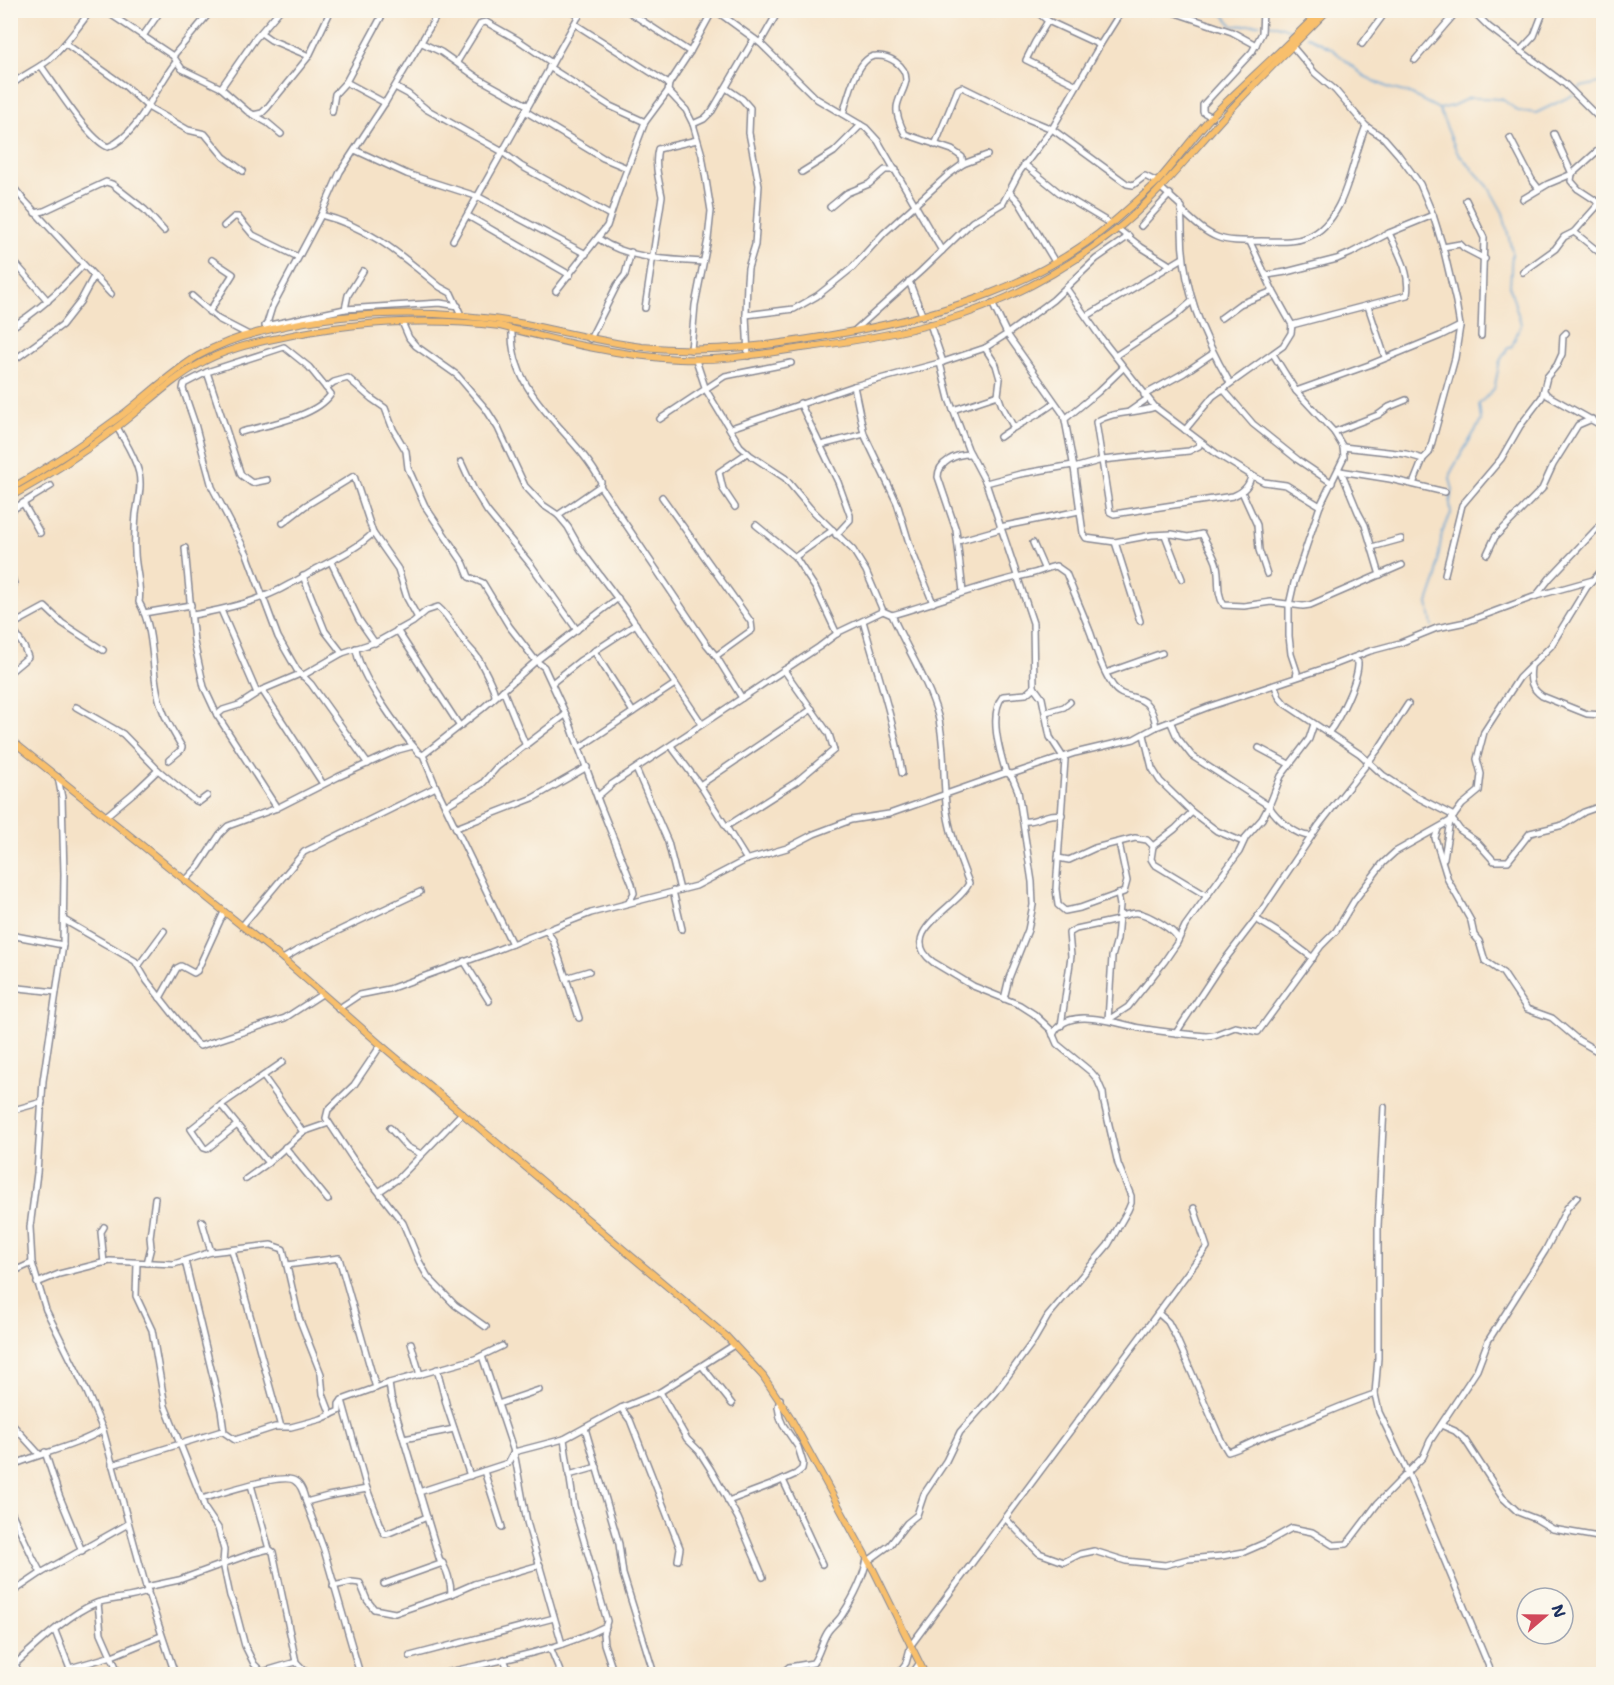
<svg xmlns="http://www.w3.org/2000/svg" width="1614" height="1685" font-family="'Shantell Sans',sans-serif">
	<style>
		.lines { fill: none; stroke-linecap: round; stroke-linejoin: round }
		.stream { stroke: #62a1d4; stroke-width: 1.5 }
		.minor-casing { stroke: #888892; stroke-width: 8 }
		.major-casing { stroke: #888892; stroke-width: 8 }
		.minor { stroke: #fff; stroke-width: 5 }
		.major { stroke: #f8bf6c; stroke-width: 6 }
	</style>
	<rect width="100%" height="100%" fill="#fbf7ec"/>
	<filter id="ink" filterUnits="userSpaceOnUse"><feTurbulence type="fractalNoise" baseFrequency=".0167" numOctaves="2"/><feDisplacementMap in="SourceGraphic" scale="12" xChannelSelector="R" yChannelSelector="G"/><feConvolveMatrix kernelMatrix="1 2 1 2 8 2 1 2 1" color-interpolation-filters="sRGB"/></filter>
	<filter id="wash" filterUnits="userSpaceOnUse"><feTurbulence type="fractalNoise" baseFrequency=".008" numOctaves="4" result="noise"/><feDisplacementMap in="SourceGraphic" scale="24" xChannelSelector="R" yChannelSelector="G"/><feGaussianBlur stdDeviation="1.35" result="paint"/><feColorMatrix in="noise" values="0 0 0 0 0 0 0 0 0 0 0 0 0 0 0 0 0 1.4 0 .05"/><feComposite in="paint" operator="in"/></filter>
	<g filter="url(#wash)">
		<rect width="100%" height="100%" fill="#f5e2c7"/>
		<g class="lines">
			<!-- stream -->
			<g class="stream">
				<path d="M1209,10L1224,15L1233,26L1260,24"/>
				<path d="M1264,24L1277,25L1297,32"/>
				<path d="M1307,36L1332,49L1364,76L1389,88L1408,93L1439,109L1452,106L1469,98H1481L1502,99L1518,111L1536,113L1573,95"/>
				<path d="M1577,91L1581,87L1604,82"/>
				<path d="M1432,626L1428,603L1437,577V566L1442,533L1451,514L1450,501L1453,490L1450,479L1452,470L1481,421L1479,404L1494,389L1500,361L1507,349L1512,346L1521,324L1510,288L1512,251L1503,213L1488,186L1457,152L1439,109"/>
			</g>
		</g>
	</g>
	<g filter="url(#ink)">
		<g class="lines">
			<!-- minor casing -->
			<g class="minor-casing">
				<g id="minor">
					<path d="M104,10L173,56L182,69L221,88L247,111L268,123L281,134"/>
					<path d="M428,10L437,15"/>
					<path d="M570,10L579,16"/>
					<path d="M626,10L690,52"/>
					<path d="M715,10L760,43L817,99L866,128L878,141L942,251"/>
					<path d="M1035,10L1048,21L1100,45"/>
					<path d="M1167,10L1232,32L1256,45"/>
					<path d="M1472,10L1489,27L1565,84L1604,123"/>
					<path d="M1048,21L1035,42L1026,60L1077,85"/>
					<path d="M575,24L669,84"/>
					<path d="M261,33L271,40L309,56"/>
					<path d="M143,36L161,10"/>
					<path d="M422,43L441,52L478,78L527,105"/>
					<path d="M760,43L779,10"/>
					<path d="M66,44L125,86L148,107L188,130L205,134L224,157L243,171"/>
					<path d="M1362,44L1387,10"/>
					<path d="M1292,46L1315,73L1335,90L1366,126L1384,138L1398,154L1420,184L1433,215L1443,247L1456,302L1460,326L1455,358L1429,453L1423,459L1413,484"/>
					<path d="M1520,51L1534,36L1544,10"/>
					<path d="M173,56L212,10"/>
					<path d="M1415,60L1458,10"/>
					<path d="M457,62L481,23L486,22L518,40L552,63"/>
					<path d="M41,66C55,85 88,139 108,147C140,134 155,87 176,62"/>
					<path d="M549,67L610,106L645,122"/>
					<path d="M346,82L385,103"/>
					<path d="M10,86C22,75 38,69 50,59C66,45 78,27 91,10"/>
					<path d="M395,87L408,94L426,109L501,151L521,166L610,215"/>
					<path d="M221,88L255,39L280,10"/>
					<path d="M726,88L742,99L750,108L749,133L759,185L755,245L748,268L747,281L746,315L748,356"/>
					<path d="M668,91L686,110L693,124L702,155L711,211L708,239L695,305L691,350"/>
					<path d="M525,111L603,158L627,168"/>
					<path d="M332,112L335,94L346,82L385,10"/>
					<path d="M843,114C848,98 857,56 876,56C889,55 906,65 906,80C905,89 898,98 897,107C896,116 901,126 905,134L952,150L962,157L963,164"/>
					<path d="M253,115L262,113L267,108L309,56L331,10"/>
					<path d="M1212,117L1203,112V105L1252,52L1262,33L1263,10"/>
					<path d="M693,124L704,119L712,111L754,39"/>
					<path d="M1554,134L1572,174L1571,181L1578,189L1604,206"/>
					<path d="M1510,138L1532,180L1539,189"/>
					<path d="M935,145L958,89L962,87L1023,117L1052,129L1127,184L1133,185L1145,176L1157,182"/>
					<path d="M355,150L407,174L479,197L586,254"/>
					<path d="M1024,164L1061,194L1111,224"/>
					<path d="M802,172L834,152L861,125"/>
					<path d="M10,183L23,199L111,294"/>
					<path d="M1161,188L1182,207C1181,214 1182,222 1182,230C1182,287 1202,335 1230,383"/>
					<path d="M1010,192L1019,202L1055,262"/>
					<path d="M1523,199L1548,184L1572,174L1604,145"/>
					<path d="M1466,200L1484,238L1481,336"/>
					<path d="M830,207L847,193L869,184L885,170H896"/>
					<path d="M1181,210C1213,240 1218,242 1262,241C1278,241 1293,243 1308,237C1347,221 1351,160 1366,126"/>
					<path d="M35,213L44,211L106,182L112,184L145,210L164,231"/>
					<path d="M321,215C370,227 402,256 440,287L451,293L461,315"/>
					<path d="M468,216L570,275"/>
					<path d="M224,226L234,217H238L253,235L298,257"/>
					<path d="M1141,226L1170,194"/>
					<path d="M1118,229L1141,247L1170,265"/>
					<path d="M1574,232L1604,256"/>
					<path d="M599,239C627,259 670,260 703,262"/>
					<path d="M453,240L582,10"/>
					<path d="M1443,247L1460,244L1464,248L1485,259"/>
					<path d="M10,257L48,301"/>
					<path d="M1523,272L1555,249L1564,237L1574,232L1599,204"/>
					<path d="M1267,275L1286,272L1337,259L1351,253L1389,233L1433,215"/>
					<path d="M909,281L923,317"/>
					<path d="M1066,288L1101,338L1155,407L1217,454L1251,475L1264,482L1286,485L1320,506"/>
					<path d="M556,291L607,226L618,193L645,122L668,91L669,84L690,52L713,10"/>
					<path d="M192,296L218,319L249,335"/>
					<path d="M992,303L1007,334L1064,415L1074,468L1083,533L1086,538L1115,542L1152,535L1172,534L1188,537L1202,534C1206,543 1216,558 1217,566C1220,579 1216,594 1224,605L1244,606L1271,602L1303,606L1310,605L1402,565"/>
					<path d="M1368,306L1385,357"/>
					<path d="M645,308L662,196C659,181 654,164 658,149L697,140"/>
					<path d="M345,309L348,295L363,271"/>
					<path d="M209,312L233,274L212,260"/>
					<path d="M746,315L794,309L817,296L852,268L884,233L948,175L963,164L987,155"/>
					<path d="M1087,316L1183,258"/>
					<path d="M1221,318L1240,304L1273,291"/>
					<path d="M402,322L409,338L416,346L457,375L486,409L498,428L525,486L543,505L558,515L568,527L581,550L627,611L702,724"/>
					<path d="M930,324L943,362"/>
					<path d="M1292,325L1407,295C1411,273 1398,252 1389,233"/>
					<path d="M265,326L345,309L440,303L458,306"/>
					<path d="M10,328C39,311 61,290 83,265"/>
					<path d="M512,329C509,397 574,429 601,482L600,486L558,515"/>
					<path d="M265,330L272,307L321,215L340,172L385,103L440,10"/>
					<path d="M854,331L921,271L972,222L1003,203L1020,171L1052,129L1100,45L1122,10"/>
					<path d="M590,339L617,285L625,275L631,252"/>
					<path d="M985,348L996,365L1000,379L998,395L1002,406L1013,426"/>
					<path d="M1273,354L1296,391L1334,432L1343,447L1344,457L1320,506L1294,583L1289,605V636L1291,654L1297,672L1296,677"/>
					<path d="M1115,356L1174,317L1192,301"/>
					<path d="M696,360L706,390L740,446L750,455L785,478L810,508L853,550L866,571L883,611L892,615C938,602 983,584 1030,574C1040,572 1045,568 1056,566L1066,573C1074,593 1083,613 1091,634C1097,652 1102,670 1113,686C1125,705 1150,686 1156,727"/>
					<path d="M10,363L62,325L80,302L94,276"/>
					<path d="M940,363L949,399L968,449L986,483L1033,623L1034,687L1042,698L1050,737L1065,760L1056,889L1058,905L1065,911L1080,908L1124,892L1127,881L1119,843"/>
					<path d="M207,372L284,347L309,367L331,394C316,417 267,425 241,432"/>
					<path d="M854,386L864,434L897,503L910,546L933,603"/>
					<path d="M326,388L334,382L348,378L372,399L385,408L393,429L406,451L408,468L425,506L464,564L469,577L483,583L509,626L536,661L544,667L569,721L600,805L632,884L634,893L629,902"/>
					<path d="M1223,389L1253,424L1298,460L1332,483"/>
					<path d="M1296,391L1369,365L1440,336L1460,326"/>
					<path d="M1544,391L1547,395L1604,427"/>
					<path d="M1144,395L1184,373L1212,354"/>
					<path d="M800,403L838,482L850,515V520L836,535"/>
					<path d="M1155,407C1136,414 1114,410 1096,422L1110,512L1114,514L1233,496C1243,492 1250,486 1251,475"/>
					<path d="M953,410L998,395"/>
					<path d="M1130,411L1147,399"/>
					<path d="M660,419L725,376L791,363"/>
					<path d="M1065,419L1098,392L1123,368"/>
					<path d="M117,427C125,442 135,456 139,473C142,487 138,500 136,514C135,527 134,539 135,552C135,568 142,586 139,602C155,630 151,665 158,695C162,714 172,730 182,747L181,750L169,760"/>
					<path d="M731,428L854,386L943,362L985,348L1007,334L1053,300L1096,259L1129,236"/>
					<path d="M1185,430L1213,396L1283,346L1291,333L1292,325L1273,291L1250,242"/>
					<path d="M1334,432L1378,415L1389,407L1406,400"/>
					<path d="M1000,437C1017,424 1037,417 1054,403"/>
					<path d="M821,445L864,434"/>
					<path d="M1343,447L1406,454L1423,459"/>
					<path d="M461,462L473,488L487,511L531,565L577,630"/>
					<path d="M1074,468L1102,460L1189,451L1199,446V441"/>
					<path d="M1340,471L1390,479L1445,492"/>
					<path d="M1341,471L1358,512L1365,525L1380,575"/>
					<path d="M267,480L252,483L241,475L207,372L184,384L183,389L195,424L212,487L247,554L278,637L297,670L311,684L368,764"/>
					<path d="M986,483L1020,474L1073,465"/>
					<path d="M600,486L707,645L716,656L742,698"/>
					<path d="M1242,492L1257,525L1259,550L1267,574"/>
					<path d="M662,497L751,622L752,630L716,656"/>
					<path d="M23,503L40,533"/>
					<path d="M735,507L723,489L719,472L747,453"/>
					<path d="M10,511L51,486"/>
					<path d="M283,523L305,506L354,476L373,533L398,569L407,598L418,618"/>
					<path d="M756,525L795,557"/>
					<path d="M1000,527L1079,511"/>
					<path d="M833,530L795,557L816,589L837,634"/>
					<path d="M1165,535L1182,579"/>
					<path d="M958,541L1000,529"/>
					<path d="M1115,542L1140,621"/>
					<path d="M1033,543L1044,568"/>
					<path d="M1372,547L1401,539"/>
					<path d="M185,548L194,642L204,687L217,715L277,808"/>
					<path d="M1487,554L1495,537L1542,489L1553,465L1578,425L1592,419"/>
					<path d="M331,562L359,620L375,643"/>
					<path d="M10,571L14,584"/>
					<path d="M1445,574L1462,505L1501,459L1520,426L1542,397L1547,377L1557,365L1562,354L1563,336L1566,333"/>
					<path d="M303,576L325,631L342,653"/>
					<path d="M963,592L956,530L938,477C938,462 956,454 970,454"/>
					<path d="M1536,596L1550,578L1604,521"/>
					<path d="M221,610L257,693"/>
					<path d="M144,613L191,605"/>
					<path d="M193,615C226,609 261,601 290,584C300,579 309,573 318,568C337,558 358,548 373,533"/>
					<path d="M863,621C877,671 894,721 902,773"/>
					<path d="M10,626L45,607L62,623L103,650"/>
					<path d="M397,630L459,725"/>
					<path d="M356,648C358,675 401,732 419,753L423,755L436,787L512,944"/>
					<path d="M594,651L633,712"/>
					<path d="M1531,667C1529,681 1531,688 1542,696L1587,714L1604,715"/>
					<path d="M10,672L28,657L24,647L11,626"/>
					<path d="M1106,673L1162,653"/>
					<path d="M302,676L342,653L379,641L413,622L426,611L438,607C448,615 455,629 463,640C467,646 471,649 475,654C480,660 495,689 495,696"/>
					<path d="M552,683L581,660L636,624"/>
					<path d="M1275,686L1279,697L1285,704L1360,754L1383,775L1415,796L1454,816"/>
					<path d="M262,690L323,784"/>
					<path d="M503,690L526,746"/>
					<path d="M76,707L123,734L158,770L194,800L199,802L207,796"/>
					<path d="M1046,712L1064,707L1070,702"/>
					<path d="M217,715L223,710L239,705L262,690L300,674"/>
					<path d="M1171,723L1177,737L1192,756L1269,806C1276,818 1297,837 1311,836"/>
					<path d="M1328,733C1339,720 1359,679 1358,662L1353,658"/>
					<path d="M1144,735L1152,768L1160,781L1192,812L1217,831L1243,842"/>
					<path d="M671,746L700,785L747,860"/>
					<path d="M579,748L675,684"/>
					<path d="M1259,748L1289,764"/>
					<path d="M423,755L483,708L536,661L618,598"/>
					<path d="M636,769L668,842L680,890"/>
					<path d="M1006,773C1000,753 988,714 1003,696L1026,694L1034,687"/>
					<path d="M58,777L62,798L64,874L63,945L43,1081L37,1173L30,1227L32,1263L46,1310L87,1392L103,1430L146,1587L175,1674"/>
					<path d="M700,785L812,709"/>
					<path d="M598,796L612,784L819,647L839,632L883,611"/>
					<path d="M445,806L482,784L497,767L565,715"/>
					<path d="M106,816L137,790L158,770"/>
					<path d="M1452,819L1460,830L1477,842L1494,861H1508L1530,833L1563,825L1584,812L1604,805"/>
					<path d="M1023,821C1037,823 1045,812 1062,815"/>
					<path d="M727,826L796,782L834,750L829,734L784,670"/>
					<path d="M456,828L533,798L587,767"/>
					<path d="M1438,829L1435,838L1448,880L1471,921L1474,935L1479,941L1485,961L1503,973L1527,1009L1552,1018L1578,1040L1604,1055"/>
					<path d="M1153,846L1175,829L1192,812"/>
					<path d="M1058,858L1069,860L1095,848L1135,838L1147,840L1153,846L1151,859L1154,864L1207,896"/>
					<path d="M1444,858L1450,821"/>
					<path d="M185,881L199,866L220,834L228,826L277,808L338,777L398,750L413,746"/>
					<path d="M673,891L682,929"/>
					<path d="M1118,894L1120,905L1117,939L1112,957L1108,1020L1128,1007L1164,962L1177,943L1185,926L1239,852L1246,837L1262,819L1269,806L1281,776L1309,739L1314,724"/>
					<path d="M1119,916C1125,916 1132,912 1138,913C1147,914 1175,930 1178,939"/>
					<path d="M1256,919L1282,935L1313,958"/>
					<path d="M64,920L135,961L147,981L195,1042L200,1046L285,1018L322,994"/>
					<path d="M242,926L304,852L436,787"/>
					<path d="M546,930L553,940L566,978L589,971"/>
					<path d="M10,935L63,945"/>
					<path d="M283,959L298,950L420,892"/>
					<path d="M464,961L489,1001"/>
					<path d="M139,965L164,931"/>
					<path d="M566,978L579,1018"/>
					<path d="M10,987L56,992"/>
					<path d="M160,998L177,968L181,966L194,973L197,971L224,912"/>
					<path d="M1004,999L1009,978L1028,930L1033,905L1032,882L1018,791L1013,779L1009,774"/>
					<path d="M338,1009L359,995L389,989L489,953L591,913L696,886L746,860L787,848L814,834L851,820L889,814L1006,773L1012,774L1075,753L1134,739L1156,727L1208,707L1331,666L1370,651L1400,643L1437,628L1466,622L1536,596L1593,580"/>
					<path d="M1061,1026L1071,956L1069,933L1076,929L1118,920"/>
					<path d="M1176,1033L1220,966L1256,919L1319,825L1380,747L1408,704"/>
					<path d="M1053,1035C1066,1004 1118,1024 1140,1028C1162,1032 1184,1034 1206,1036L1214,1035L1235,1027L1258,1032L1321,946L1336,931L1354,901L1383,863L1395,852L1450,821L1462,805L1479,791L1481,774L1477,759L1484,732L1519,678L1551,646L1587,587L1604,568"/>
					<path d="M381,1045L354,1085L328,1110L326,1118L353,1159L403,1223L419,1261L428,1277L455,1305L486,1327"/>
					<path d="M263,1076L303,1132"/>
					<path d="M221,1105L268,1163"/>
					<path d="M1384,1107L1378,1226V1358L1375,1394L1379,1412L1408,1473L1492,1674"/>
					<path d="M10,1111L42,1102"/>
					<path d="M237,1125L207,1149L204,1148L191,1129L221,1105L283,1062"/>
					<path d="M390,1128L407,1147L421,1154"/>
					<path d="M285,1147L328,1200"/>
					<path d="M246,1179L268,1163L303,1132L329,1123"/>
					<path d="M380,1191L399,1178L462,1113"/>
					<path d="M232,1250L281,1427"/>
					<path d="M211,1252L271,1245L283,1249L299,1318L321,1374L323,1394L331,1415"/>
					<path d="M185,1261L221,1410L224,1432"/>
					<path d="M104,1263L101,1232L104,1227"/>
					<path d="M137,1263L136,1296L152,1330L165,1406L180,1444L222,1431L235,1440L275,1427H291L321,1419L339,1411V1404L342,1400L389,1383L475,1359L502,1346"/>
					<path d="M147,1263L151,1247L150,1237L155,1198"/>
					<path d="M287,1265L339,1258L376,1388"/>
					<path d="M10,1273L32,1263"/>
					<path d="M37,1283L59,1274L110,1261L174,1264L211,1252L202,1221"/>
					<path d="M1158,1313L1168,1322L1176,1337L1222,1442L1228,1452C1243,1448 1256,1439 1271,1434C1306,1423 1339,1405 1375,1394"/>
					<path d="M411,1343L420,1375"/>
					<path d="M482,1356L514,1452L527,1522L562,1644"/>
					<path d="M702,1366L732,1404"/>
					<path d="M437,1369L447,1407L470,1476"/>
					<path d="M660,1392L687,1439L699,1451L711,1470L738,1518L763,1577"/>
					<path d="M342,1400L367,1489L383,1531L385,1534L389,1533L427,1517"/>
					<path d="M498,1404L539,1390"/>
					<path d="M621,1408L630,1420L680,1548L678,1560"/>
					<path d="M10,1422L39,1454"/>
					<path d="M1441,1425L1455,1431L1465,1440L1502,1497L1518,1512L1536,1519L1553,1529L1604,1538"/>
					<path d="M585,1428L619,1544L623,1574L654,1674"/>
					<path d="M404,1439L454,1429"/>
					<path d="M45,1452L59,1495L82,1551"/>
					<path d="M112,1465L180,1444L202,1499C217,1494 284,1472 295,1481C302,1485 304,1495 306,1502"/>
					<path d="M10,1466C41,1453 74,1447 103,1430"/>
					<path d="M484,1471L502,1527"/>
					<path d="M569,1475L597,1467"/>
					<path d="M783,1480L822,1564"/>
					<path d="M251,1485L269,1549"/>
					<path d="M419,1492L508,1463L514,1452L564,1439"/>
					<path d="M202,1499L205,1509L218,1528L224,1550L223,1563L230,1596L235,1608L245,1646L254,1664L262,1672L296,1662L308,1674"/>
					<path d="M728,1501L776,1483L796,1474L802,1469L803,1463L798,1447L783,1425L780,1418L778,1407L780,1399"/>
					<path d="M10,1509L32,1556L41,1573"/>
					<path d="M1006,1519L1039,1553L1064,1562L1080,1554L1094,1551L1126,1561L1165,1565L1188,1559L1222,1556L1244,1552L1267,1542L1292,1528L1312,1532L1333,1545L1347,1544L1378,1503L1423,1457L1430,1441L1477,1370L1488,1341L1545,1251L1567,1208L1577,1197"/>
					<path d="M868,1561L890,1545L907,1523L917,1515L924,1494L946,1461L960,1432L996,1392L1034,1340L1048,1316L1108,1245L1128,1210L1131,1203V1196L1118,1164L1104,1103L1103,1093L1097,1079L1091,1072L1057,1044L1051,1030L1034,1014L1020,1005L973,986L933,962C894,933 960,906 969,883C960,860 951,837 947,812C942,780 946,747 938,716C928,680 906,648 892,615"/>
					<path d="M384,1584L443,1563"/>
					<path d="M333,1586L352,1582L360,1583L367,1600L374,1609L395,1613L451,1594C451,1584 447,1567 440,1561L391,1397L389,1383"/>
					<path d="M146,1587L179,1580L253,1553L269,1549L273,1552L296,1662"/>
					<path d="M10,1594L41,1573L128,1524"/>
					<path d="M451,1594L474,1584L540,1565"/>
					<path d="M98,1603L101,1633L119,1674"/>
					<path d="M55,1631L72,1674"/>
					<path d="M550,1647L561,1674"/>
					<path d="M10,1655L20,1674"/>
					<path d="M410,1656L554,1618"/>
					<path d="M504,1659L510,1674"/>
					<path d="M70,1668L112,1656L161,1636"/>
					<path d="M10,1669C30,1650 70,1613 94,1604C111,1597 132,1600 148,1591"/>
					<path d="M360,1674L324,1550L306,1502L328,1496L367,1489"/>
					<path d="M440,1674C496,1661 555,1652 606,1626"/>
					<path d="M614,1674L604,1644L603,1634L607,1621L574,1506L564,1439L621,1408L660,1392L734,1345"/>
					<path d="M781,1674L789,1667L813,1663C820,1653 821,1643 827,1633C831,1626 838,1622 842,1615C854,1597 863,1580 867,1559"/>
					<path d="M898,1674L906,1663L911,1645L1207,1247L1194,1208"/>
					<path d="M912,1674L919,1664"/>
				</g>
			</g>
			<!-- major casing -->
			<g class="major-casing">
				<g id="major">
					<path d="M10,489C49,467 86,442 122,415C147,396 171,372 198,356C217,345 239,337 260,332C346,309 439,309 525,324C564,332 603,342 642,347C712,354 780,345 849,332C943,314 1038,286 1113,222C1128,209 1143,196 1157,182C1177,160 1194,135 1214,114C1249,79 1287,46 1321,10"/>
					<path d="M10,497C48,476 83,453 117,427C145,406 170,380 201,363C224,350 252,343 278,338C351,322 426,317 500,326C559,341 618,356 679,359C720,361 761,354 802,348C849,342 897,334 943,321C1005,303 1064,271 1115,231C1155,199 1187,157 1221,120C1255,82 1292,47 1328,10"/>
					<path d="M10,739L283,959L381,1045L726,1336L763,1376L789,1415L874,1571L925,1674"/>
				</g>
			</g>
			<!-- minor -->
			<use href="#minor" class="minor"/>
			<!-- major -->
			<use href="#major" class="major"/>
		</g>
	</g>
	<!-- margin -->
	<rect width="1614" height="1685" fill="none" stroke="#fbf7ec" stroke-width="36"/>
	<!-- north arrow -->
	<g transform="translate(1545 1616) rotate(70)"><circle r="28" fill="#fbf7ec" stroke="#a1a7b3" stroke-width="1.5"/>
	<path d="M0-4.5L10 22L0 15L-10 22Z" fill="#d1495b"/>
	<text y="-9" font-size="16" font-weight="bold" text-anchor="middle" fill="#1b2f5e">N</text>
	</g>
</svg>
